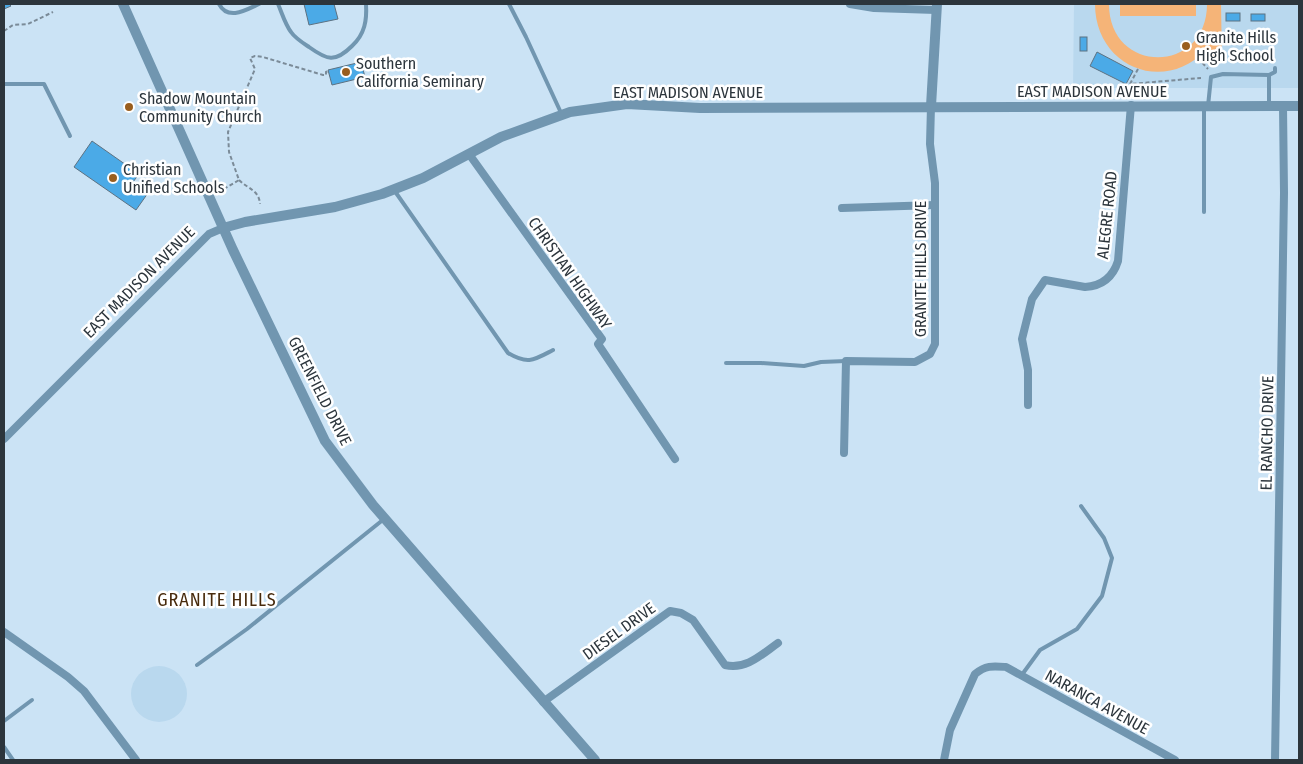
<svg xmlns="http://www.w3.org/2000/svg" width="1303" height="764" font-family="'Fira Sans Condensed',sans-serif">
	<style>
		.built { fill: #b9d8ee }
		.green { fill: #f5b478 }
		.building { fill: #4baae7; stroke: #5d7282 }
		.lines { fill: none; stroke-linecap: round; stroke-linejoin: round }
		.path { stroke: #7b8b98; stroke-width: 2; stroke-dasharray: 4 2.5; stroke-linecap: butt }
		.service { stroke: #7196b0; stroke-width: 4 }
		.minor { stroke: #7196b0; stroke-width: 8 }
		.tertiary { stroke: #7196b0; stroke-width: 10 }
		.poi-dot { fill: #995e1e; stroke: #fff; stroke-width: 2 }
		.labels { text-anchor: middle; dominant-baseline: central; stroke-width: 5; stroke-linejoin: round; paint-order: stroke }
		.poi-label { font-size: 16px; fill: #2c353c; stroke: #fff; text-anchor: start }
		.street-label { font-size: 16px; fill: #2c353c; stroke: #fff }
		.neighbourhood-label { font-size: 18px; letter-spacing: 1px; fill: #472a0c; stroke: #fff }
	</style>
	<rect width="100%" height="100%" fill="#cbe3f5"/>
	<!-- built -->
	<g class="built">
		<path d="M1074,4H1299V88H1073Z"/>
		<circle cx="159" cy="694" r="28"/>
	</g>
	<!-- green -->
	<g class="green">
		<path d="M1095,4H1109C1109,75 1207,75 1207,4H1221L1222,61H1207L1206,50C1163,95 1095,66 1095,4Z"/>
		<rect x="1120" y="4" width="76" height="12"/>
	</g>
	<!-- building -->
	<g class="building">
		<path d="M4,4H9L11,6L4,9Z"/>
		<path d="M304,4H334L338,19L309,25Z"/>
		<rect x="1226" y="13" width="14" height="8"/>
		<rect x="1251" y="14" width="14" height="7"/>
		<rect x="1080" y="37" width="7" height="14"/>
		<path d="M1097,52L1133,71L1126,84L1090,66Z"/>
		<path d="M361,62L365,77L332,85L328,70Z"/>
		<path d="M92,141L139,174L133,182L148,193L136,210L74,167Z"/>
	</g>
	<g class="lines">
		<!-- path -->
		<g class="path">
			<path d="M4,31L13,25L28,24L53,12"/>
			<path d="M1198,58L1208,69"/>
			<path d="M1138,69L1130,84L1201,78"/>
			<path d="M239,180C248,189 259,190 260,204"/>
			<path d="M224,189L239,180L229,152L228,132L255,69L250,58L255,56L263,57L323,75H326V72L328,71"/>
		</g>
		<!-- service -->
		<g class="service">
			<path d="M219,4C228,21 246,10 259,4"/>
			<path d="M278,4C282,13 285,24 291,32C295,38 303,43 309,47C327,60 335,63 352,46C365,34 367,20 366,4"/>
			<path d="M509,4L526,37L562,115"/>
			<path d="M1269,75L1275,72V68"/>
			<path d="M4,84H44L70,136"/>
			<path d="M1204,106V212"/>
			<path d="M1208,106L1211,77L1223,74L1269,75V106"/>
			<path d="M394,190L508,353C528,365 534,360 553,350"/>
			<path d="M726,363H761L804,366L821,362L846,361"/>
			<path d="M197,665L247,629L384,519"/>
			<path d="M1021,676L1040,650L1077,629L1102,596L1112,558L1104,538L1081,506"/>
			<path d="M4,721L32,700"/>
			<path d="M4,747L13,760"/>
		</g>
		<!-- minor -->
		<g class="minor">
			<path d="M850,4L874,8L936,10"/>
			<path d="M469,154L602,339L598,344L675,459"/>
			<path d="M842,208L935,205"/>
			<path d="M1028,405V370L1022,339L1032,299L1045,280L1085,287C1102,286 1113,277 1118,261L1131,105"/>
			<path d="M4,439L209,234L223,228"/>
			<path d="M844,453L846,361L915,362L930,354L935,344V183L930,144L931,106"/>
			<path d="M4,632L68,677L84,691L136,760"/>
			<path d="M543,702L670,611L681,613L693,620L725,665C746,670 761,655 778,643"/>
			<path d="M944,760L950,730L975,674C986,665 993,666 1006,667L1175,760"/>
			<path d="M1275,760L1284,193L1283,106"/>
		</g>
		<!-- tertiary -->
		<g class="tertiary">
			<path d="M123,4L233,250L325,441L373,505L595,760"/>
			<path d="M931,106L937,4"/>
			<path d="M223,228L245,222L335,207L382,194L423,178L501,137L570,112L627,104L700,108L1299,106"/>
		</g>
	</g>
	<!-- markers -->
	<g class="poi-dot">
		<circle cx="1186" cy="46" r="5"/>
		<circle cx="346" cy="72" r="5"/>
		<circle cx="129" cy="107" r="5"/>
		<circle cx="113" cy="178" r="5"/>
	</g>
	<g class="labels">
		<!-- poi labels -->
		<g class="poi-label">
			<text x="1196" y="37">Granite Hills<tspan x="1196" dy="18">High School</tspan></text>
			<text x="356" y="63">Southern<tspan x="356" dy="18">California Seminary</tspan></text>
			<text x="139" y="98">Shadow Mountain<tspan x="139" dy="18">Community Church</tspan></text>
			<text x="123" y="169">Christian<tspan x="123" dy="18">Unified Schools</tspan></text>
		</g>
		<!-- street labels -->
		<g class="street-label">
			<text x="1092" y="91">EAST MADISON AVENUE</text>
			<text x="688" y="92">EAST MADISON AVENUE</text>
			<text transform="translate(1107 215) rotate(-84)">ALEGRE ROAD</text>
			<text transform="translate(920 269) rotate(-90)">GRANITE HILLS DRIVE</text>
			<text transform="translate(570 273) rotate(55)">CHRISTIAN HIGHWAY</text>
			<text transform="translate(139 282) rotate(-45)">EAST MADISON AVENUE</text>
			<text transform="translate(320 391) rotate(63)">GREENFIELD DRIVE</text>
			<text transform="translate(1267 433) rotate(-89)">EL RANCHO DRIVE</text>
			<text transform="translate(619 631) rotate(-36)">DIESEL DRIVE</text>
			<text transform="translate(1097 702) rotate(29)">NARANCA AVENUE</text>
		</g>
		<!-- neighbourhood labels -->
		<g class="neighbourhood-label">
			<text x="217" y="600">GRANITE HILLS</text>
		</g>
	</g>
	<!-- border -->
	<rect width="1303" height="764" fill="none" stroke="#2c353c" stroke-width="10"/>
</svg>
